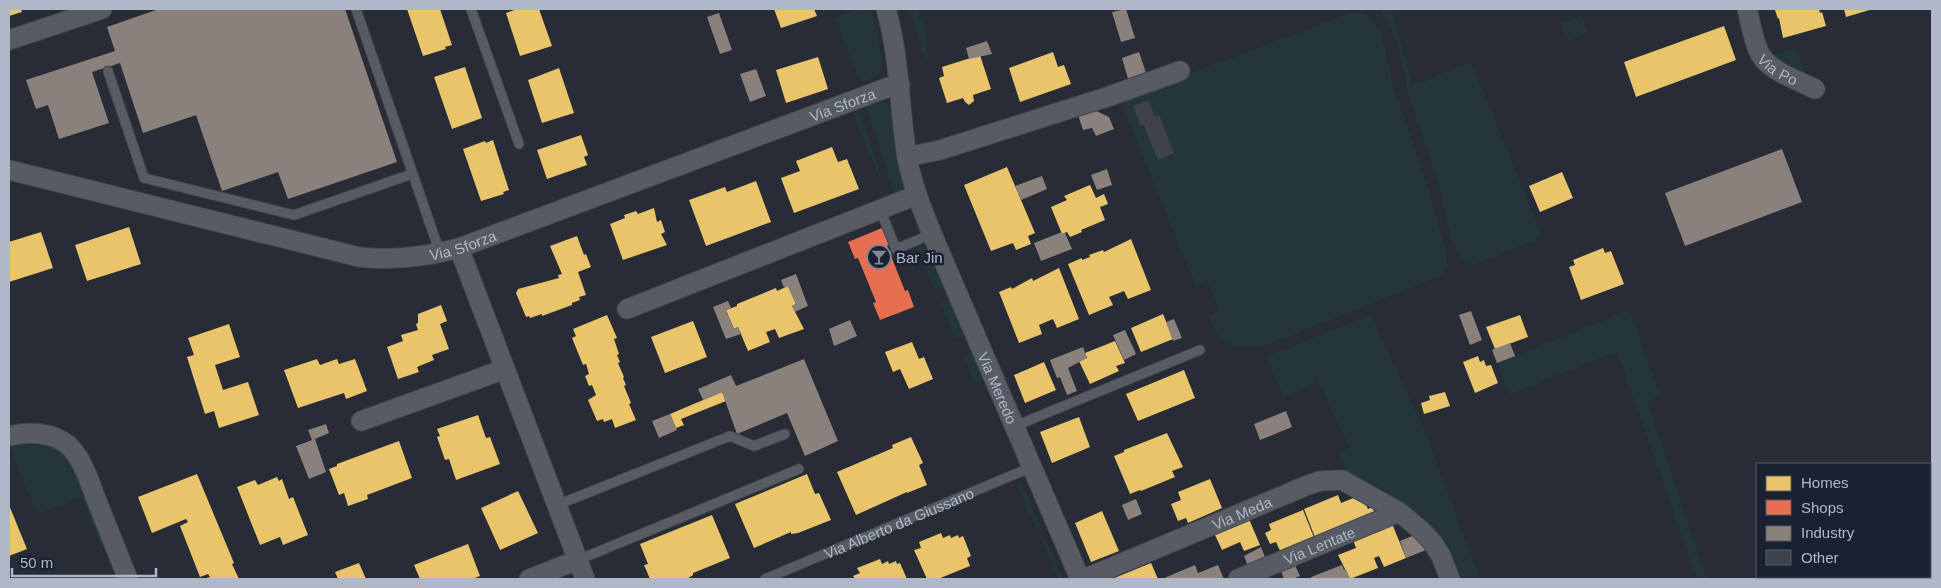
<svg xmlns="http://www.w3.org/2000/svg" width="1941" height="588" font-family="Helvetica,sans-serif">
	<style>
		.green { fill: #24363c }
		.homes { fill: #e9c46a }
		.shops { fill: #e76f51 }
		.industry { fill: #8a817c }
		.building { fill: #3f424c }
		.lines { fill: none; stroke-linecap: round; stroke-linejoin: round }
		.service-casing { stroke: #43474f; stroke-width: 11 }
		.minor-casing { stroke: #43474f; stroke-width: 21 }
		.service { stroke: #575b64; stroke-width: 9 }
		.minor { stroke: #575b64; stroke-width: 19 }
		.labels { text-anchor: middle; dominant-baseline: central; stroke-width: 5; stroke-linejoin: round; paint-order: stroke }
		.street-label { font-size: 15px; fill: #b0b7c8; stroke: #1a2131 }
		.poi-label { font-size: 15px; fill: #b0b7c8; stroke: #1a2131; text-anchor: start }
	</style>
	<rect width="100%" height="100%" fill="#272c36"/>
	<!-- green -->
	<g class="green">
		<path d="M857,9H871L883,61C883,75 872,78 861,84L836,18Z"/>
		<path d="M910,9H918L925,29L928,61L922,51Z"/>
		<path d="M1379,9H1392L1412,84L1423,82L1471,62L1542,237L1475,264H1468C1450,251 1446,214 1441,194C1433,164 1421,135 1412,106C1403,78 1400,30 1379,9Z"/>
		<path d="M1354,12C1365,13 1372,19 1378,29C1386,44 1389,70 1394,88C1409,133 1426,177 1438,223C1442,238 1448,253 1447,268L1440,276L1263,346C1229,351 1222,345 1209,316L1220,311L1208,281L1196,286L1123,108L1127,97Z"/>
		<path d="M1581,15L1588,32L1568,41L1561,24Z"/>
		<path d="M1797,48L1806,76L1783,63L1771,54L1775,55Z"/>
		<path d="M875,101L887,103L892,110L896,151L903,189L894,193L866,105Z"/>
		<path d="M860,112L887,195L853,114Z"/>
		<path d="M925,244L944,287L935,290L917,247Z"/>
		<path d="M949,299L965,336L956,340L940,302Z"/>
		<path d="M1629,310L1660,395L1647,402L1707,579H1697L1617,351L1509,395L1497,363Z"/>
		<path d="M1371,315L1424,430L1480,579H1459L1348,473L1339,453L1350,448L1318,381L1284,398L1267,357Z"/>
		<path d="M972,353L983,380L975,383L963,356Z"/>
		<path d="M24,443C35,443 49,443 59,450C77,463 95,522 104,544L101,546L81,497L37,514L11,449L9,450V445Z"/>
		<path d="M1021,482L1040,526L1036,528L1017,483Z"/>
		<path d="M1046,540L1063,579H1058L1042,541Z"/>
	</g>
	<!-- homes -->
	<g class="homes">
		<path d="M9,9H21L22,12L9,16Z"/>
		<path d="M407,9H440L452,45L445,47L446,49L423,56Z"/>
		<path d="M517,9H539L552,46L520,56L506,13Z"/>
		<path d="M774,9H814L817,16L781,28Z"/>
		<path d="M1777,9H1819L1820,13L1822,12L1826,26L1783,38L1779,18L1778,19L1775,10Z"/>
		<path d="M1844,9H1873L1846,17Z"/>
		<path d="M1724,26L1736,60L1636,97L1624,62Z"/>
		<path d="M1053,52L1058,67L1064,65L1071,84L1020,102L1009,68Z"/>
		<path d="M980,55L991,89L973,95L974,101L969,105L965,102L963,98L947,103L939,78L944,76L942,67Z"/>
		<path d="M818,57L828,89L786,103L776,70Z"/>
		<path d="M465,67L482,118L452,129L434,77Z"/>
		<path d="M559,68L574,113L542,123L528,80Z"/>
		<path d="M581,135L588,155L584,157L587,165L547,179L537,150Z"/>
		<path d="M493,140L509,190L503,192L504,194L481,201L463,149L485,141L486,143Z"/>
		<path d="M832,147L838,162L847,159L859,189L794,213L781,178L800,171L796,161Z"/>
		<path d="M1007,167L1035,233L1028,236L1031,244L1016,250L1013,243L991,251L964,185Z"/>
		<path d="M1562,172L1573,198L1540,212L1529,186Z"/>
		<path d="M756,181L771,222L706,246L689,200L725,187L727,192Z"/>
		<path d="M1090,185L1096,198L1104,194L1108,204L1100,207L1105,220L1081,230L1082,232L1070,237L1067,232L1062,234L1051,207L1067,200L1064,196Z"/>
		<path d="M654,208L657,222L661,220L665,232L661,234L667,245L623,260L610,224L625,218L624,215L636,211L638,214Z"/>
		<path d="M129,227L141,264L87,281L75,245Z"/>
		<path d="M41,232L53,268L9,282V242Z"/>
		<path d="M577,236L584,255L586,254L591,267L578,272L586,295L579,297L580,300L572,303V305L542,316V314L530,318L529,316L526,317L516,293L518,289L559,278L558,275L562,274L550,246Z"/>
		<path d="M1131,239L1151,290L1128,299L1124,291L1109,297L1113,305L1089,315L1068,264L1082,258V260L1090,257L1089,255L1103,250L1104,252Z"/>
		<path d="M1603,248L1605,253L1611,251L1624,284L1581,300L1569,267L1575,265L1573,260Z"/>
		<path d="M1059,268L1079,319L1057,328L1053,319L1039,325L1042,334L1019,343L999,292L1011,287L1012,289L1032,278L1033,281Z"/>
		<path d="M788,286L796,304L792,306L804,329L779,338L775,329L766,332L770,342L748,351L738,327L734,329L726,310L737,306V304L776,288L777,291Z"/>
		<path d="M441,305L447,321L440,324L449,349L432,355L434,360L417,367L419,372L398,379L387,347L403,341L401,335L418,330L416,324L418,323V314Z"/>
		<path d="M1163,314L1173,339L1141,352L1131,328Z"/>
		<path d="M607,315L617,338L614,339L619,354L617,355L620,362L618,363L624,377L623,378L626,385L624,386L631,403L629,404L636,420L615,428L612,419L604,422L603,419L597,421L588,400L596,395L592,385L589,386L585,376L589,374L586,364L583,365L572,338L576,336L573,329Z"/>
		<path d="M1520,315L1528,337L1495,349L1486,327Z"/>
		<path d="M693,321L707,357L665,373L651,337Z"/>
		<path d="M229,324L240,357L215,365L223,390L248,382L259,415L219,428L214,411L205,414L187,357L194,355L188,338Z"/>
		<path d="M1115,341L1125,363L1116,366L1119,371L1090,384L1079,361L1087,358L1085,353Z"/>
		<path d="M912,342L919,359L924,357L933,379L909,389L900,369L893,372L885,352Z"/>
		<path d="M1478,356L1480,362L1484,360L1486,366L1491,365L1498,383L1475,393L1463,362Z"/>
		<path d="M317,359L320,365L337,359L339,364L355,359L367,391L346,399L344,393L298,408L284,370Z"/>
		<path d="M1044,362L1056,390L1025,403L1014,375Z"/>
		<path d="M1184,370L1195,398L1138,421L1126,394Z"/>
		<path d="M722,392L726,401L681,419L684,425L676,428L670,414Z"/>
		<path d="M1445,392L1450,406L1424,414L1421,403L1430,400L1429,396Z"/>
		<path d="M478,415L486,438L490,437L500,464L456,480L449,459L445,460L437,437L440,436L437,429Z"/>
		<path d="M1079,417L1090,447L1052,463L1040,432Z"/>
		<path d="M1167,433L1183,467L1172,471L1175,477L1141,491L1140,490L1130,494L1114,456L1124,452V450Z"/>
		<path d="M911,437L923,463L919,465L927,485L907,493V492L856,515L837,472L893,448L892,445Z"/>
		<path d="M399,441L412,478L367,495L368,499L348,506L344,493L339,495L329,469L337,466V464Z"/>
		<path d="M197,474L234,563L232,564L239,579H203L210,577L208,574L200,577L180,526L188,522L186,519L152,533L138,497Z"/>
		<path d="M807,474L815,494L819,493L831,520L798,533L791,534V532L754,548L735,504Z"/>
		<path d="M277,477L279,481L282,479L289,499L293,497L308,535L283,545L280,537L260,545L237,487L255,480L258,485Z"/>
		<path d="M1210,479L1222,508L1188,523L1186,518L1178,521L1171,504L1181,500L1178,492Z"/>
		<path d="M518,491L538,533L500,550L481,508Z"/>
		<path d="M1338,495L1341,503L1356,497L1357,499L1359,498L1364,501L1368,509L1372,507L1377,517L1316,540L1304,509Z"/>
		<path d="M9,505L27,549L9,556Z"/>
		<path d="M1303,510L1315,540L1281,553L1276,542L1270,544L1265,533L1271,530L1269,524Z"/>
		<path d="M1102,511L1119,551L1091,562L1075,523Z"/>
		<path d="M712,515L730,558L693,573V575L687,579H650L644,565L648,564L640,544Z"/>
		<path d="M1249,519L1260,545L1244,551L1240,542L1222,550L1215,535L1216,532Z"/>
		<path d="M1391,521L1406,558L1384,567L1379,556L1374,558L1378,568L1350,579L1338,555L1356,548L1352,537Z"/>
		<path d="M941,533L943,538L950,535L951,538L958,535L959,538L963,536L971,556L967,558L970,566L938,579H927L914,550L921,548L919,542Z"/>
		<path d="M468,544L480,576L472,579H420L414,565Z"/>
		<path d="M880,559L882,564L888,561L889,564L896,561L897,564L900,563L907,579H855L853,576L860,573L857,568Z"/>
		<path d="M359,563L366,579H338L335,572Z"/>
		<path d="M1151,563L1158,579H1112Z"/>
	</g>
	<!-- shops -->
	<path class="shops" d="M882,228L889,245L887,246L905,291L908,290L914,307L880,320L873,303L876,302L858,258L855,259L848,242Z"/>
	<!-- industry -->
	<g class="industry">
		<path d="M159,9H345L397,162L288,199L278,172L222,191L196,115L143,133L120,63L92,72L109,123L59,139L48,105L36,109L26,80L115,51L107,27Z"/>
		<path d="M1126,9L1135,38L1121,42L1112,12Z"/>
		<path d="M719,13L732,50L720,54L707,17Z"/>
		<path d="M987,41L992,54L969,59L966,48Z"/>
		<path d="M1139,52L1147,76L1129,82L1122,58Z"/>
		<path d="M756,69L766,96L750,102L740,74Z"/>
		<path d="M1094,110L1109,117L1114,129L1096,136L1092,128L1083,130L1078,115Z"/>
		<path d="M1782,149L1802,202L1685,246L1665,193Z"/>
		<path d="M1107,169L1112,185L1097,190L1091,175Z"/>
		<path d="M1042,176L1047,189L1021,200L1015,186Z"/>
		<path d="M1062,232V234L1065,233L1072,249L1041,261L1034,243Z"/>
		<path d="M796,274L808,306L795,312L792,306L796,304L788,286L784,288L781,280Z"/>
		<path d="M728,301L731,308L726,310L734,329L738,327L741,334L726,339L713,307Z"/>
		<path d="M1471,311L1482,340L1470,345L1459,315Z"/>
		<path d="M1174,319L1182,338L1173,341L1166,322Z"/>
		<path d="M850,320L857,336L834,346L829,329Z"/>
		<path d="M1125,330L1136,354L1124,360L1113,335Z"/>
		<path d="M1510,343L1515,356L1497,363L1492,350Z"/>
		<path d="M1083,347L1087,358L1068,368L1077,391L1067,395L1060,377L1057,378L1050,360Z"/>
		<path d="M804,359L838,441L805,456L787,413L737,434L722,392L703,400L698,389L731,375L736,386Z"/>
		<path d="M1286,411L1292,427L1260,440L1254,424Z"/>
		<path d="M670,414L677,430L659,438L652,421Z"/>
		<path d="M326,424L329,433L315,439L326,472L309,479L296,446L312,440L308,430Z"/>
		<path d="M1136,499L1142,514L1128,520L1122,505Z"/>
		<path d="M1417,534L1431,548L1406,558L1400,541Z"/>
		<path d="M1261,547L1267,562L1249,569L1244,556Z"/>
		<path d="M1294,563L1300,576L1293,579H1284L1280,569Z"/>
		<path d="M1195,565L1198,573L1218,565L1224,579H1162Z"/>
		<path d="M1342,565L1344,570L1346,569L1350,579H1312L1311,577Z"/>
	</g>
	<!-- building -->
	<path class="building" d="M1148,100L1155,117L1159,115L1174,153L1158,160L1144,125L1141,126L1133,106Z"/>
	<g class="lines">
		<!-- service casing -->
		<g class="service-casing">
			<g id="service">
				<path d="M356,9L440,253"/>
				<path d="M471,9L519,144"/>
				<path d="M108,71L144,178L294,215L412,174"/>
				<path d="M880,209L896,249L932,234"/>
				<path d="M1015,426L1200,350"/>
				<path d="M557,505L730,436L754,446L785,434"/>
				<path d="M578,560L799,469"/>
				<path id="s1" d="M765,579L1032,467"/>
			</g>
		</g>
		<!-- minor casing -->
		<g class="minor-casing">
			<g id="minor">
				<path id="s2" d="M886,9C900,57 899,108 907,157C912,184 922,209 932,234L1080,579"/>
				<path id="s3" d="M1747,9C1751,23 1753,41 1760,54C1770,72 1798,80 1815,89"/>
				<path d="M9,40L102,9"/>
				<path d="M907,157L940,150L1110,96L1180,71"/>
				<path id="s4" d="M9,170L359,257C393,261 425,257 459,248L889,87L900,85"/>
				<path d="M459,248L585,579"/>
				<path d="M627,309L917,195"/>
				<path d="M361,421L505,369"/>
				<path d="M9,436C28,431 52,432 68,445C84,460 90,484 98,504C108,529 118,554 128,579"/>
				<path d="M529,579L578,560"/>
				<path id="s5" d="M1084,579L1308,485L1320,481L1342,480L1399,512L1422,531L1433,543L1441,556L1450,579"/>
				<path id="s6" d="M1238,579L1399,512"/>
			</g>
		</g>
		<!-- service -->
		<use href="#service" class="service"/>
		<!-- minor -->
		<use href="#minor" class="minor"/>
	</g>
	<!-- icons -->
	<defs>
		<g id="bar-ring" transform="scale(1.25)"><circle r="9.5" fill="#1a2131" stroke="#808695" stroke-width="1.5"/><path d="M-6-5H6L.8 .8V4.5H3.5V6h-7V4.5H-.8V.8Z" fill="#808695"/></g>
	</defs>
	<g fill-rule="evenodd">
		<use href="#bar-ring" x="879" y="257"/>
	</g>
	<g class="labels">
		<!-- street labels -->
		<g class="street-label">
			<text stroke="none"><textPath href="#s3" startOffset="71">Via Po</textPath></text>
			<text stroke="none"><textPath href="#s4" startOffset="871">Via Sforza</textPath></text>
			<text stroke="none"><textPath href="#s4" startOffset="466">Via Sforza</textPath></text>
			<text stroke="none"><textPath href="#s2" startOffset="398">Via Meredo</textPath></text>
			<text stroke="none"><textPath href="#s5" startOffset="171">Via Meda</textPath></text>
			<text stroke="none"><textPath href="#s1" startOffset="145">Via Alberto da Giussano</textPath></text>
			<text stroke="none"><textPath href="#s6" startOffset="88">Via Lentate</textPath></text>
		</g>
		<!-- poi labels -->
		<g class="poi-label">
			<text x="896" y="257">Bar Jin</text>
		</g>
	</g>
	<!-- border -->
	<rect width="1941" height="588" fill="none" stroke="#b0b7c8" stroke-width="20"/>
	<!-- legend -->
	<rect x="1756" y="463" width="175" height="115" fill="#1a2131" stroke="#565d6d"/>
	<rect x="1766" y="476" width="25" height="15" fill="#e9c46a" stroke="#565d6d"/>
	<text x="1801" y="488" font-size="15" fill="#b0b7c8">Homes</text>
	<rect x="1766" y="500" width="25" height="15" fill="#e76f51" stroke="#565d6d"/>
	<text x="1801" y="513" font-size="15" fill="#b0b7c8">Shops</text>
	<rect x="1766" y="526" width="25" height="15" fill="#8a817c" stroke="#565d6d"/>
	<text x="1801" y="538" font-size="15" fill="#b0b7c8">Industry</text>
	<rect x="1766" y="550" width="25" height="15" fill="#3f424c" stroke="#565d6d"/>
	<text x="1801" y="563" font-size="15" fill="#b0b7c8">Other</text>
	<!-- scale -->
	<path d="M12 568v8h144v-8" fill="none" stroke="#b0b7c8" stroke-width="2.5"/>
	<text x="20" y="568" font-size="15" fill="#b0b7c8" stroke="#1a2131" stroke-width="4" paint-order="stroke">50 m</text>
</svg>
